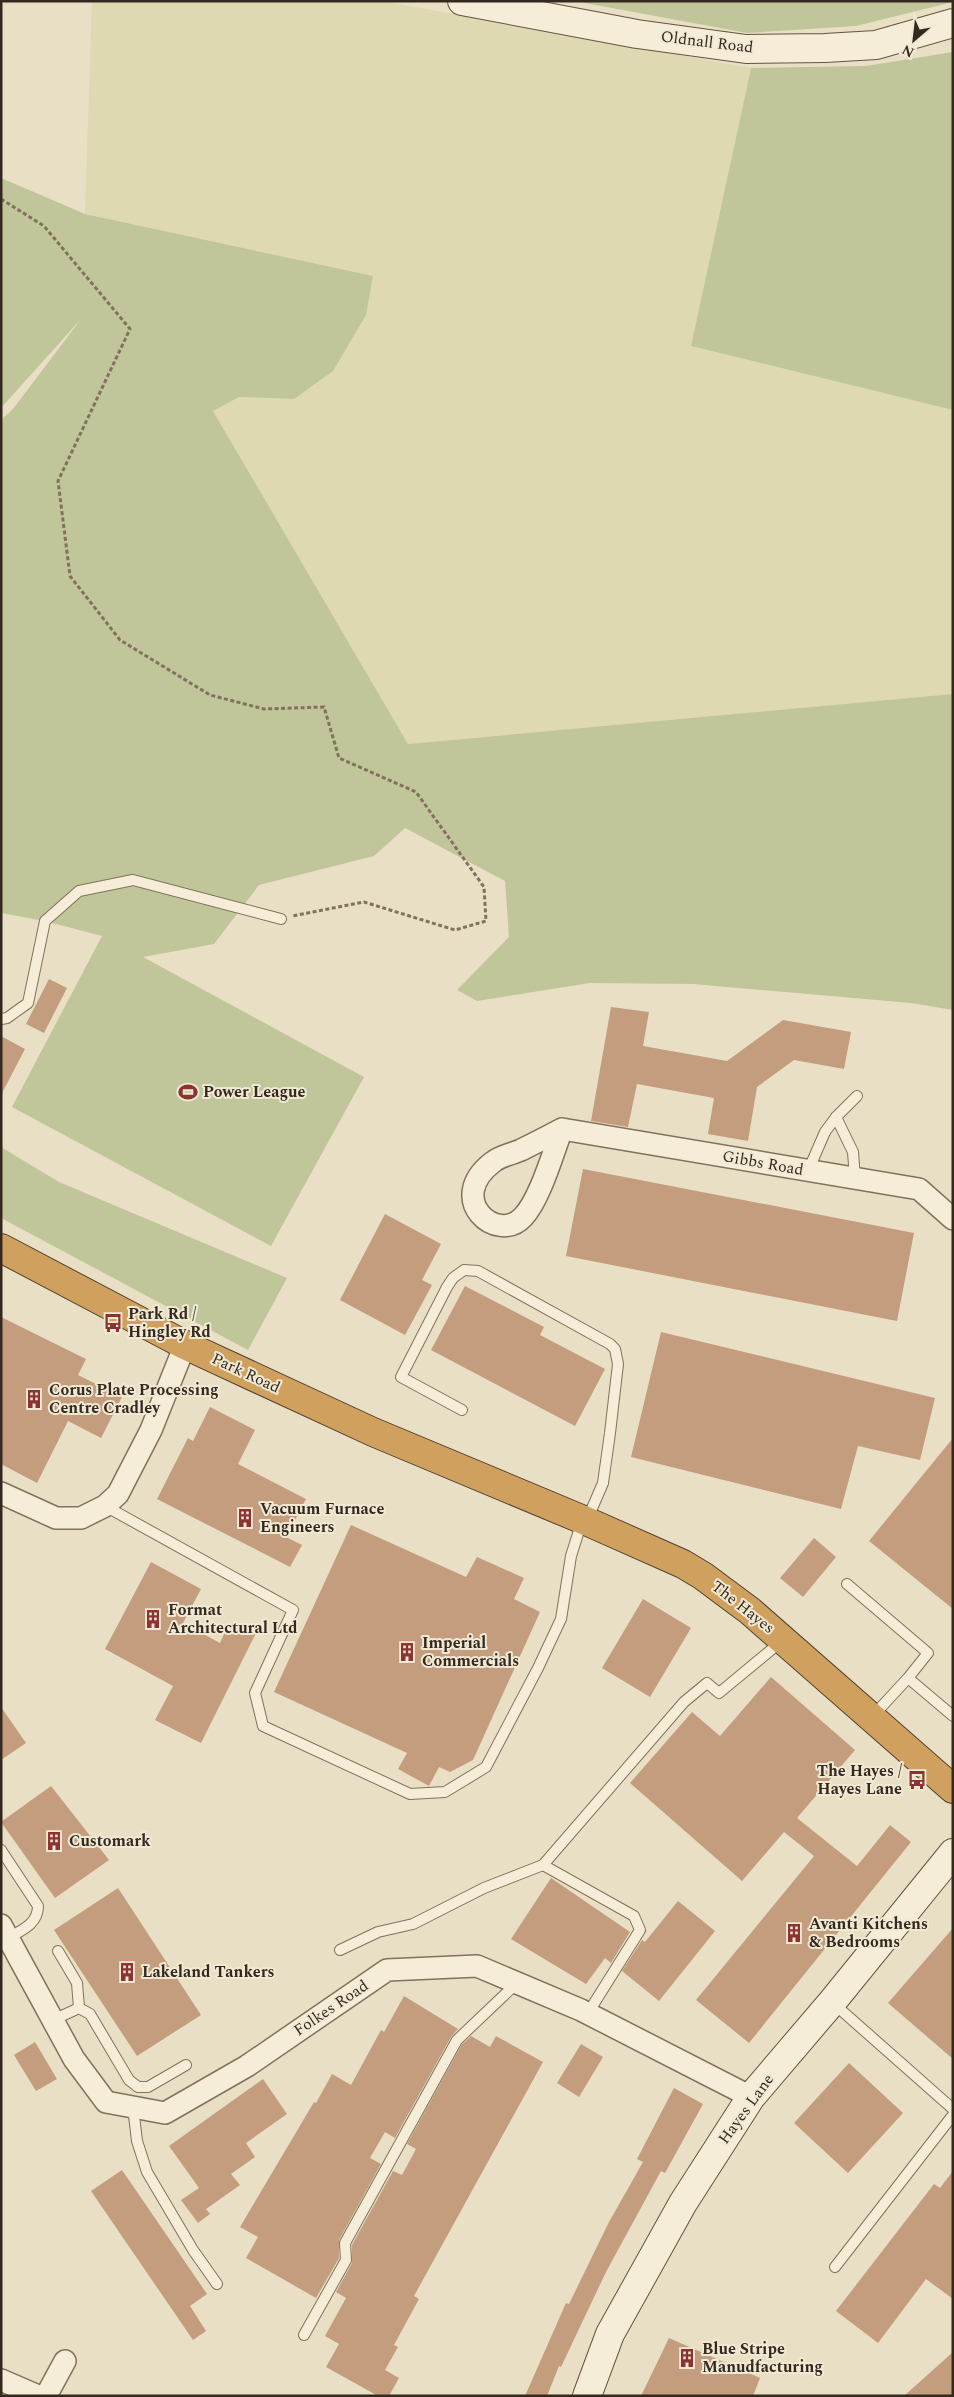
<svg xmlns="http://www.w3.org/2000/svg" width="954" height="2397" font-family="Spectral,serif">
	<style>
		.farmland { fill: #ded8b3 }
		.green { fill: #c0c69a }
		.building { fill: #c39d7e }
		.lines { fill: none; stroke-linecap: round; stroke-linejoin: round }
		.lane-casing { stroke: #82715d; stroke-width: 12 }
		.street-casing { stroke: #82715d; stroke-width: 24 }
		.secondary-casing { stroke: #645340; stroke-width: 30 }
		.highway-casing { stroke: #504030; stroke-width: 30 }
		.path { stroke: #82715d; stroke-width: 3; stroke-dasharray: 4 2.5; stroke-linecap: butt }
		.lane { stroke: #f5edd7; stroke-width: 10 }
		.street { stroke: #f5edd7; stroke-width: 21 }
		.secondary { stroke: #f5edd7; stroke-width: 28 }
		.highway { stroke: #d0a05e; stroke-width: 28 }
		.labels { text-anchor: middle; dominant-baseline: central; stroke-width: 4; stroke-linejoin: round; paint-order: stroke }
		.street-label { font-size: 16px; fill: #34291f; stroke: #f1e9d3 }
		.poi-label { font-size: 16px; font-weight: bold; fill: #34291f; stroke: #f1e9d3; text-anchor: start }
	</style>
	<rect width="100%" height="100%" fill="#e9dfc4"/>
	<!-- farmland -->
	<path class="farmland" d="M92,1H382L751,68L691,346L953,410V694L408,744L213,411L238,397L294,399L373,276L85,214Z"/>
	<!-- green -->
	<g class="green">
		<path d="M574,1H953V2L856,26L747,33Z"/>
		<path d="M953,52V410L691,346L751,68L866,66Z"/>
		<path d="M1,178L85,214L373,276L366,315L333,371L294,399L239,397L213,411L408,744L953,694V1010L911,1003L693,984L590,983L477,1001L457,990L509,937L505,881L405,828L374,856L259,885L214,944L143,957L364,1077L271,1246L12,1107L102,936L45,921L1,913V420L13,409L81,319L1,408Z"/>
		<path d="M1,1147L59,1182L287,1278L248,1350L1,1218Z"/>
	</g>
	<!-- building -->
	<g class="building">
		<path d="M49,979L67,988L44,1033L26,1024Z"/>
		<path d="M611,1007L649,1012L643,1046L727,1061L783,1020L851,1032L844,1069L794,1060L757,1087L748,1141L708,1134L714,1098L637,1084L628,1127L591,1121Z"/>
		<path d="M1,1036L25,1049L1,1095Z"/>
		<path d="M583,1169L914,1233L897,1321L566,1256Z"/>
		<path d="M385,1214L441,1244L422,1280L432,1285L405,1335L340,1300Z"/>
		<path d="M465,1286L544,1327L540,1335L605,1369L575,1426L431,1350Z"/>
		<path d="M1,1317L86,1359L78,1375L122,1397L101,1438L68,1421L37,1483L1,1464Z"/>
		<path d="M661,1332L935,1398L920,1460L858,1446L841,1509L631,1457Z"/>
		<path d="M210,1407L255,1430L238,1464L306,1499L286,1537L302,1545L290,1567L157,1499L188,1438L193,1441Z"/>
		<path d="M953,1438V1609L869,1541Z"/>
		<path d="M351,1525L466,1577L477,1557L524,1578L514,1599L540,1612L473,1760L450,1772L439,1767L429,1786L398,1769L407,1753L274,1692Z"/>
		<path d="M814,1538L836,1557L803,1597L780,1578Z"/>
		<path d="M151,1562L201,1589L183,1623L220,1643L225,1632L231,1635L238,1623L256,1633L201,1743L155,1720L173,1686L105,1649Z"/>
		<path d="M643,1599L691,1628L650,1697L602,1668Z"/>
		<path d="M771,1677L855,1750L797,1818L857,1866L890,1825L911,1842L749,2043L696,2000L814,1856L784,1832L742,1881L630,1783L692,1712L720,1736Z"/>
		<path d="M1,1707L26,1743L1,1760Z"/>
		<path d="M51,1786L109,1860L55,1898L1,1822Z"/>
		<path d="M551,1878L630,1932L611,1963L605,1958L586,1984L511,1939Z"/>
		<path d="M118,1888L201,2015L137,2056L54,1930Z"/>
		<path d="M678,1901L715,1931L659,2001L622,1971L642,1940L645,1942Z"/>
		<path d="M953,1928V2059L888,2003Z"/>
		<path d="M404,1996L458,2029L451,2037L395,2138L385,2132L370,2158L381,2164L339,2240V2258L316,2298L246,2258L258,2237L240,2227L314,2102L316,2103L332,2074L351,2085L381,2030L384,2032Z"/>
		<path d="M471,2036L490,2047L496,2036L543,2062L414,2296L419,2299L394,2345L398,2347L385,2370L399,2378L389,2396H378L326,2367L339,2344L325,2336L346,2298L336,2292L352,2263V2245L393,2171L402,2175L416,2149L407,2144L462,2044Z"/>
		<path d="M35,2042L57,2079L36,2091L14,2055Z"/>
		<path d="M581,2044L603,2057L579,2097L557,2083Z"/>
		<path d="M849,2063L903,2113L848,2173L794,2123Z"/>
		<path d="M263,2079L287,2114L246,2143L255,2157L231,2174L240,2185L206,2209L210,2214L198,2223L181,2200L199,2188L169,2146Z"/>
		<path d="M674,2088L703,2104L665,2173L661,2171L606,2272L561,2367L559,2366L547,2396H525L566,2303L569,2304L609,2222L643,2162L637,2159Z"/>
		<path d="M122,2170L207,2294L190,2306L206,2331L193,2340L91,2191Z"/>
		<path d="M953,2171V2299L926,2279L878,2343L836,2311L934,2184L940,2188Z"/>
		<path d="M669,2338L760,2378L753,2396H641Z"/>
		<path d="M953,2352V2396H904Z"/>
	</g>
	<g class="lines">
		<!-- lane casing -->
		<g class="lane-casing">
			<g id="lane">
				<path d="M1,1019L7,1018L28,1003L45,921L79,891L133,880L281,919"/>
				<path d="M836,1117L853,1152L855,1179"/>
				<path d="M808,1171L825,1132L836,1117L857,1096"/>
				<path d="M462,1410L401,1377L447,1287L453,1278L464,1270L478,1271L610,1344L615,1349L618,1364L610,1433L603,1483L587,1520"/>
				<path d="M105,1506L293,1610L255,1693L263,1726L410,1794L445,1792L486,1767L538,1668L561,1619L571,1556L582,1521"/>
				<path d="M847,1584L928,1653L908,1678L872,1717"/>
				<path d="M908,1678L953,1716"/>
				<path d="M1,1850L38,1906C38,1924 22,1930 8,1938"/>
				<path d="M543,1865L634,1916L640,1930L588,2013"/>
				<path d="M340,1950L378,1932L413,1924L484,1888L543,1865L684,1702L707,1683L719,1693L783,1640"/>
				<path d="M58,1951L77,1983L79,2008"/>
				<path d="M833,2003L953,2109"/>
				<path d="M53,2020L79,2008L90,2014L129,2080L138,2087H148L186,2065"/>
				<path d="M133,2107L137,2141L147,2172L193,2250L217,2284"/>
				<path d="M835,2267L953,2115"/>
				<path d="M304,2335L346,2260L345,2243L457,2040L517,1983"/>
			</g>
		</g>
		<!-- street casing -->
		<g class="street-casing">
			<g id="street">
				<path d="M562,1129C549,1136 535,1143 521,1150C512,1154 500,1156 493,1162C444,1199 497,1245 523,1217C540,1199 553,1153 562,1129L919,1189L953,1219"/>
				<path d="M1,1493L56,1518H81L105,1506L118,1494L151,1430L185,1345"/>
				<path d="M1,1925L74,2059L106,2102L165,2113L247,2066L387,1970L477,1966L581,2010L751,2097"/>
				<path d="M1,2380L38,2396"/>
				<path d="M46,2396L65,2361"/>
			</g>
		</g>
		<!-- secondary casing -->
		<g class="secondary-casing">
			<g id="secondary">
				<path d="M462,1L637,34L746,49L825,48L876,45L953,23"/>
				<path d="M587,2396L610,2334L683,2203L751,2097L832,2002L953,1853"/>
			</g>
		</g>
		<!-- highway casing -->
		<g class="highway-casing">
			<path id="highway" d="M1,1248L185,1345L373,1432L586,1521L683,1564L703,1576L750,1611L953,1789"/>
		</g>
		<!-- path -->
		<path class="path" d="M1,199L44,226L130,329L58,481L70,576L120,640L210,695L264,709L324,707L339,758L416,792L484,887L486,921L455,930L364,902L292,916"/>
		<!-- lane -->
		<use href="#lane" class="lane"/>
		<!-- street -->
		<use href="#street" class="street"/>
		<!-- secondary -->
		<use href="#secondary" class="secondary"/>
		<!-- highway -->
		<use href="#highway" class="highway"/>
	</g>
	<!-- icons -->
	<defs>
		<g id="stadium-bare" transform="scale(1.5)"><path d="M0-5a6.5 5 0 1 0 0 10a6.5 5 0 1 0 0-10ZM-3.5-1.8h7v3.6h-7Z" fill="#8b3433" stroke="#f1e9d3" stroke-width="2.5" paint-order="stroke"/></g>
		<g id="bus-bare" transform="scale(1.5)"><path d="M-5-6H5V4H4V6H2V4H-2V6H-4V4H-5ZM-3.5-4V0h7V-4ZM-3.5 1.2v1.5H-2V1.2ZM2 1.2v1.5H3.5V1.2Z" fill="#8b3433" stroke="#f1e9d3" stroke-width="2.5" paint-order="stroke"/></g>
		<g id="building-bare" transform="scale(1.5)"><path d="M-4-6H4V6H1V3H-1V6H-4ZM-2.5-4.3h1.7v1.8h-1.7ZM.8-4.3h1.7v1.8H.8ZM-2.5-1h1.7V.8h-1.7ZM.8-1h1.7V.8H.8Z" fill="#8b3433" stroke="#f1e9d3" stroke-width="2.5" paint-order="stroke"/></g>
	</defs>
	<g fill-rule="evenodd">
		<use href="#stadium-bare" x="188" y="1092"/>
		<use href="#bus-bare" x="113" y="1323"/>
		<use href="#building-bare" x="34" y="1399"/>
		<use href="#building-bare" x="245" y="1518"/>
		<use href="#building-bare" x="153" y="1619"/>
		<use href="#building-bare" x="407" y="1652"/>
		<use href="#bus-bare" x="917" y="1780"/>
		<use href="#building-bare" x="54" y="1841"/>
		<use href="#building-bare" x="794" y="1933"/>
		<use href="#building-bare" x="127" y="1972"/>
		<use href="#building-bare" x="687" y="2358"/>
	</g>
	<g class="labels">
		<!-- street labels -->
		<g class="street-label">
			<text transform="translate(707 42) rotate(7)">Oldnall Road</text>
			<text transform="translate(763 1163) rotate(10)">Gibbs Road</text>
			<text transform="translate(246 1373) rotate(25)">Park Road</text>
			<text transform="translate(743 1607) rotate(38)">The Hayes</text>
			<text transform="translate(331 2008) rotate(-34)">Folkes Road</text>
			<text transform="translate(746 2109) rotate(-54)">Hayes Lane</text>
		</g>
		<!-- poi labels -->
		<g class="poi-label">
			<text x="203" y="1092">Power League</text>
			<text x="128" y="1314">Park Rd /<tspan x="128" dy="18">Hingley Rd</tspan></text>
			<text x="49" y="1390">Corus Plate Processing<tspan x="49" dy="18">Centre Cradley</tspan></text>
			<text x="260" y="1509">Vacuum Furnace<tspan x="260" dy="18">Engineers</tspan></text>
			<text x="168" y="1610">Format<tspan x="168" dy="18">Architectural Ltd</tspan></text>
			<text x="422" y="1643">Imperial<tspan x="422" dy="18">Commercials</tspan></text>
			<text x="902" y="1771" text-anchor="end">The Hayes /<tspan x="902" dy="18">Hayes Lane</tspan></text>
			<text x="69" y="1841">Customark</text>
			<text x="809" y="1924">Avanti Kitchens<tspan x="809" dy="18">&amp; Bedrooms</tspan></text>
			<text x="142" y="1972">Lakeland Tankers</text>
			<text x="702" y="2349">Blue Stripe<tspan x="702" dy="18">Manudfacturing</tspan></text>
		</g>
	</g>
	<!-- border -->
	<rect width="954" height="2397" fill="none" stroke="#34291f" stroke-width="5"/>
	<!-- north arrow -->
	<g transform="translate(914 40) rotate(208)" stroke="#f1e9d3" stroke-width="4" paint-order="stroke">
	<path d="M0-4L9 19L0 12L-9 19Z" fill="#34291f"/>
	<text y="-8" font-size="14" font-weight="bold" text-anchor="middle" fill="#34291f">N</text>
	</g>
</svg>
